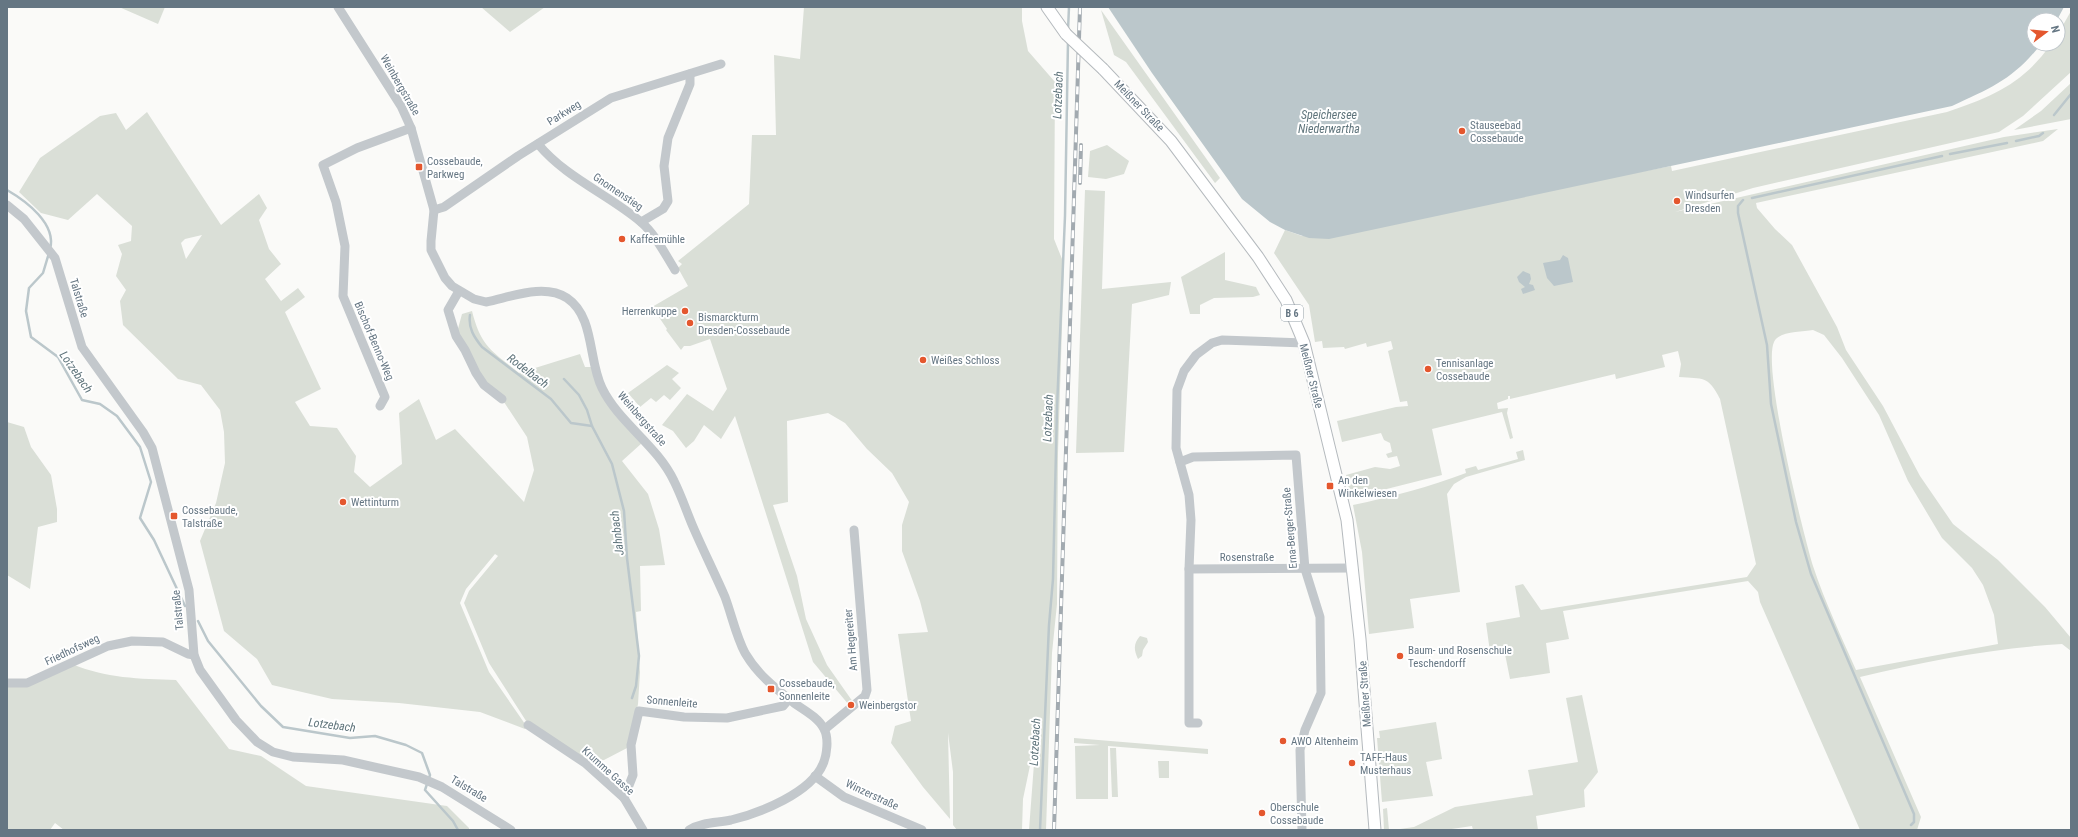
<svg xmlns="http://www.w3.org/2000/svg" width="2078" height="837" font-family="'Roboto Condensed',sans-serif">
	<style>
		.green { fill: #dadfd7; fill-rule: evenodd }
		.water { fill: #bbc7cb }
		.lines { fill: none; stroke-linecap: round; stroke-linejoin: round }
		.stream { stroke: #bbc7cb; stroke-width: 2.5 }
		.major-casing { stroke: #b5babe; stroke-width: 13 }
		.minor { stroke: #c3c8cc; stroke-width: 9 }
		.major { stroke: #fff; stroke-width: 11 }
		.rail-casing { stroke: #a2aab0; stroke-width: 4 }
		.rail { stroke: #fff; stroke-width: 2.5; stroke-dasharray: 8; stroke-linecap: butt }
		.major-bridge-casing { stroke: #b5babe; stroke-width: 13; stroke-linecap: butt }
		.major-bridge { stroke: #fff; stroke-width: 11 }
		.poi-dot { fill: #e4572e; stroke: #fff; stroke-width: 1.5 }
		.labels { text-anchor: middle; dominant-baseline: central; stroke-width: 4; stroke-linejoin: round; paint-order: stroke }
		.shield { fill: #fff; stroke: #939fa8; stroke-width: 1 }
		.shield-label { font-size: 10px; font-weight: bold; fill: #657683 }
		.street-label { font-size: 11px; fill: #657683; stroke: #fff }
		.poi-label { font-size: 11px; fill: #657683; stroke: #fff; text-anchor: start }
		.water-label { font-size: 12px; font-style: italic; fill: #60757c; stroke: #fff }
	</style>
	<rect width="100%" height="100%" fill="#fafaf8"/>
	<!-- green -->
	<g class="green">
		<path d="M119,7H165L158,24Z"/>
		<path d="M481,7H545L510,32Z"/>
		<path d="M804,7H1022V21L1028,51L1055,82L1054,239L1064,264L1058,453L1057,604L1052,653L1046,830H1029L1036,737L1023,799L1022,830H957L953,825V772L948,733L950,819L923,787L891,743L895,726L911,721L898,634L928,632L920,601L902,551V525L909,502L892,473L867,449L845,423L828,413L787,421L788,502L773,505L797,576L806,619L827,665L853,702L849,705L813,662L735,416L721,439L704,425L694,441L686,448L673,431L662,425L687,394L713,411L727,389L710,339L690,346H684L681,350L666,330L667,329L652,307L688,286L678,268L682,264L678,261L749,204L752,135H776L774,55L800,59Z"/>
		<path d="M1101,10L1220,178L1215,183L1126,62L1114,55Z"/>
		<path d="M2071,11V72L2023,116L1999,132L1753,188L1675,212L2004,137L2058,129L2043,141L1756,203L1757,208L1775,229L1792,245L1837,327L1846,350L1883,406L1920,476L1953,524L1998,560L2045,607L2071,638V651L2062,644C1994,648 1926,661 1860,677L1921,817L1917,830H1860L1760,602L1758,592L1748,581L1563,611L1569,639L1546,643L1550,673L1510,679L1504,649L1490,652L1486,623L1520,617L1515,586L1523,584L1541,610L1747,577L1756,564L1720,399C1708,375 1703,379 1679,377L1681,364L1678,351L1662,355L1665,367L1616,379L1615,374L1510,399V396H1508V399L1497,403L1498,409L1508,408L1507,413L1513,438L1510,439L1502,412L1432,429L1442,475L1351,498L1346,475L1375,467L1390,469L1400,466L1397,456L1388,458L1386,454L1392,452L1390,443L1384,440L1381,433L1342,442L1337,421L1396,407L1408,406L1407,401L1400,402L1388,351L1393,349L1391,341L1367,347L1366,343L1345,349L1344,347L1323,348L1322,341L1315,342L1309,305L1274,253L1285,230L1302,236L1671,166L1672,171L1947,112C1991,97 2023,84 2051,44H2058V34ZM1813,330L1824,335L1842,358L1879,415L1908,481L1942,538L1972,568L1983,585L1994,615L1998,644L1856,670C1841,636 1825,602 1813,566C1803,533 1762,368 1774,342C1779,331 1802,332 1813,330Z"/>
		<path d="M2071,83V119L2014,130L2041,111Z"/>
		<path d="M147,112L221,225L259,194L267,208L259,220L269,249L281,264L265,279L281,301L298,288L305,297L285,312L321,389L295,402L310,426L337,428L356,456L354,472L370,487L402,464L399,413L419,399L436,440L455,429L524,502L534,470L527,437L502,399L484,385L456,336L462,314L472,311C481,347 492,351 519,373L580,354L585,367H591L642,443L622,461L648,494L659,529L665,565L640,566L641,611L636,612L640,672L638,704L629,747L604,760L585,763L528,725L525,729L480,712L399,703L332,699L272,685L257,659L224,631L200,541L216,503L225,463L224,432L220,410L201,385L178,379L123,325L120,301L126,290L116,276L122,254L118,245L131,241L132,226L97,194L68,220L41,213L19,192L40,158L100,116L116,113L126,130ZM202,235L186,259L181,243L185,239ZM495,554L498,556L469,591L464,603L489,663L528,724H525L489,672L460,603L466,589Z"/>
		<path d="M1107,145L1129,161L1124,174L1106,179L1088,177L1090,151Z"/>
		<path d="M1085,190L1105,191L1102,289L1171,282L1169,295L1132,304L1124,452L1076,453Z"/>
		<path d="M1225,252V280L1256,287L1260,295L1253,297L1214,298L1200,305V314H1190L1181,277Z"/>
		<path d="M667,365L679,373L672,379L681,388L670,400L664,395L656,402L651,398L640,407L628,393Z"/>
		<path d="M7,422L24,427L31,447L51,475L57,509V522L38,527L30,589L7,575Z"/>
		<path d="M1523,450L1525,460L1466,477L1454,484L1447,494L1460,592L1410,599L1414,628L1369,634L1362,552L1353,505C1391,497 1429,487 1466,473L1465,469L1476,466L1478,470L1518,459L1516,452Z"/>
		<path d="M1140,636L1147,638L1148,642L1143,650L1142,656L1138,659C1134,650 1133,644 1140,636Z"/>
		<path d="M72,664C105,678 140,679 176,680L229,749L261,756L306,786L447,806L469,828V830H64L55,823L50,830H7V683L17,685Z"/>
		<path d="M1582,695L1598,772L1584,790L1585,807L1536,816L1538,830H1473L1472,826L1445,830H1393L1414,827L1455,807L1533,795L1528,770L1578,762L1566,698Z"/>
		<path d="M1436,722L1442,759L1426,762L1433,796L1382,802L1377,738H1380L1379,731Z"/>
		<path d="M1074,738L1208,749V754L1108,746V799H1076L1075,746L1100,745L1074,743Z"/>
		<path d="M1110,748H1116L1118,797H1112Z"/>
		<path d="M1158,761H1169V778H1159Z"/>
		<path d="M1387,808L1389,830H1384L1383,809Z"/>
	</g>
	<!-- water -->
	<g class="water">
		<path d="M1108,7H2064L2057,20H2034V44H2041C2014,79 1991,88 1952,106L1329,239L1309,238L1285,230L1270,222L1242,199L1152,73Z"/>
		<path d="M1563,255L1568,258L1573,282L1554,286L1547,278L1543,263L1560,260Z"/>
		<path d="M1523,271L1530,274L1531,279L1529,284L1533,285L1535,290L1523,294L1521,289L1525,287L1519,282L1517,277Z"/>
	</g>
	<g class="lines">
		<!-- stream -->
		<g class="stream">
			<path d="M1068,30L1069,7"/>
			<path d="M2054,115L2071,94"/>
			<path d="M2016,141L2039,136L2043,133"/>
			<path d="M1950,154L2007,143"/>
			<path d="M7,190C26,201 57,224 50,249"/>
			<path d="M1752,198L1942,156"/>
			<path d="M1743,200L1738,206V213L1767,345L1771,404L1796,522L1811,574L1914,814V822L1911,825"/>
			<path d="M49,253L43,273L29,288L26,311L31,337L58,357L82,400L100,404L117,416L140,447L151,482L140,518L154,540L185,606"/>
			<path d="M470,315C468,328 474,337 482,347L551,399L571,423L592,426"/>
			<path d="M564,379L579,395L587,410L592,426L612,464L624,511L627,558L639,656L636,686L632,698"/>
			<path d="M198,621L208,641L261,706L283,727L350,738L375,736L406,745L422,753L430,775L425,790L453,821L458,830"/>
			<path d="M1040,830L1049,625L1053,579L1057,408L1065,216L1068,41"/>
		</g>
		<!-- major casing -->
		<g class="major-casing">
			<g id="major">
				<path d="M1047,7L1066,34"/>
				<path d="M1103,69L1171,141L1258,257L1286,300L1304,343L1347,520L1360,639L1375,830"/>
			</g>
		</g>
		<!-- minor -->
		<g class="minor">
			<path d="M338,7L401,106L411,128L434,210L431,241V250L445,278L452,286L474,299L486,302C511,297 544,283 567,298C595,317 588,360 602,388C619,423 657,445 674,481C682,497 687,513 694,529C704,552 715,574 725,597C732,616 736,636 745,653C758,675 775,688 794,703C804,710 819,718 824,729C829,738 827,755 823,764C811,793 760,813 731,820C717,823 702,822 689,830"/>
			<path d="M538,144C566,178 608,194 641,222C655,234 665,254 675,270"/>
			<path d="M7,205L24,219L55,258L82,347L143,432L152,448L189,590L194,655L200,670L236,720L257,742L273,752L293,757L343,760L419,777L442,787L511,830"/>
			<path d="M434,210L444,207L518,156L611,98L721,64"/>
			<path d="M641,222L663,209L668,201L664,166L668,138L690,84V74"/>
			<path d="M459,291L448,310L456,336L465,350L476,373L484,385L502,399"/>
			<path d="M380,406L385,397L343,296L345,246L336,202L323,165L357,148L411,128"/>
			<path d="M1180,462L1193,457L1296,455L1305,569L1320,617L1321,693L1305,730L1300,750L1302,830"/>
			<path d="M1189,569L1353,568"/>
			<path d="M7,683H27L108,646L132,641L163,642L188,654L194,655"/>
			<path d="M1198,723H1189V569L1191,520L1189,495L1176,448L1177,390L1184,371L1196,355L1212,343L1222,340L1304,343"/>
			<path d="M528,725L585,763L624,798L643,830"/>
			<path d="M825,729L865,696L867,690L854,530"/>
			<path d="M815,776L844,797L922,830"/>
			<path d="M624,798L633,775L631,745L639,711L684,717L727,718L783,706L789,699"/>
		</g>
		<!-- major -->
		<use href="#major" class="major"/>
		<!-- rail casing -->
		<g class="rail-casing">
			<g id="rail">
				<path d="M1080,183L1081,145"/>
				<path d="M1054,830L1080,7"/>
			</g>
		</g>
		<!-- rail -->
		<use href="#rail" class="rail"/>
		<!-- major-bridge casing -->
		<g class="major-bridge-casing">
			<path id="major-bridge" d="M1066,34L1103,69"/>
		</g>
		<!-- major-bridge -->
		<use href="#major-bridge" class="major-bridge"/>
	</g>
	<!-- markers -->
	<g class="poi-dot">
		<circle cx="1462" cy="131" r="4"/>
		<rect x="415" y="163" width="8" height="8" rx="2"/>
		<circle cx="1677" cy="201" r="4"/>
		<circle cx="622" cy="239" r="4"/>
		<circle cx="685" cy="311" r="4"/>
		<circle cx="690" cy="323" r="4"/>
		<circle cx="923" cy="360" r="4"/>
		<circle cx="1428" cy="369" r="4"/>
		<rect x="1326" y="482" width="8" height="8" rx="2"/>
		<circle cx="343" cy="502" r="4"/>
		<rect x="170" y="512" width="8" height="8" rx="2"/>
		<circle cx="1400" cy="656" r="4"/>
		<rect x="767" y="685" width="8" height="8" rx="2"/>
		<circle cx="851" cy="705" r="4"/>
		<circle cx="1283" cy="741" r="4"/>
		<circle cx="1352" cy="763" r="4"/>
		<circle cx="1262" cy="813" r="4"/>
	</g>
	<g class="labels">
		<!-- shield labels -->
		<rect class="shield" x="1281" y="305" width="22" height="16" rx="3"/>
		<g class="shield-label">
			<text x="1292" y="313">B 6</text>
		</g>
		<!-- street labels -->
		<g class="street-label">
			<text transform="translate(400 85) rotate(60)">Weinbergstraße</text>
			<text transform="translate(1139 106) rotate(46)">Meißner Straße</text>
			<text transform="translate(564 113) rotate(-32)">Parkweg</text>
			<text transform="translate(618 192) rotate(34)">Gnomenstieg</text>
			<text transform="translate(79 298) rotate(73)">Talstraße</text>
			<text transform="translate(374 341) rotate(67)">Bischof-Benno-Weg</text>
			<text transform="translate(1311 376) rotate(76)">Meißner Straße</text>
			<text transform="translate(642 419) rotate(49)">Weinbergstraße</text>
			<text transform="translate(1290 528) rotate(-95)">Erna-Berger-Straße</text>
			<text x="1247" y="557">Rosenstraße</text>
			<text transform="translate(178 610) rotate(-96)">Talstraße</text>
			<text transform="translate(851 640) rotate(-95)">Am Hegereiter</text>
			<text transform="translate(72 650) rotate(-25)">Friedhofsweg</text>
			<text transform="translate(1365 694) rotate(-94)">Meißner Straße</text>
			<text transform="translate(672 702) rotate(5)">Sonnenleite</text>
			<text transform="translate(608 771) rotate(42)">Krumme Gasse</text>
			<text transform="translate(469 789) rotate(31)">Talstraße</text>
			<text transform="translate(872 795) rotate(25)">Winzerstraße</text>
		</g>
		<!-- poi labels -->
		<g class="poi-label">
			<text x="1470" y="125">Stauseebad<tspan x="1470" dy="13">Cossebaude</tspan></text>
			<text x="427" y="161">Cossebaude,<tspan x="427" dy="13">Parkweg</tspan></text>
			<text x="1685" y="195">Windsurfen<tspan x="1685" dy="13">Dresden</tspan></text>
			<text x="630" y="239">Kaffeemühle</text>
			<text x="677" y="311" text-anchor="end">Herrenkuppe</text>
			<text x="698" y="317">Bismarckturm<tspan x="698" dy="13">Dresden-Cossebaude</tspan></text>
			<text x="931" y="360">Weißes Schloss</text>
			<text x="1436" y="363">Tennisanlage<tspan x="1436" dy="13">Cossebaude</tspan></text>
			<text x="1338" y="480">An den<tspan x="1338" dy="13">Winkelwiesen</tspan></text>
			<text x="351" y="502">Wettinturm</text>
			<text x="182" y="510">Cossebaude,<tspan x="182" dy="13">Talstraße</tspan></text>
			<text x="1408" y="650">Baum- und Rosenschule<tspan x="1408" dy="13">Teschendorff</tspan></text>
			<text x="779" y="683">Cossebaude,<tspan x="779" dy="13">Sonnenleite</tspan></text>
			<text x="859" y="705">Weinbergstor</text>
			<text x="1291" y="741">AWO Altenheim</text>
			<text x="1360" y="757">TAFF-Haus<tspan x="1360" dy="13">Musterhaus</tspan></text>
			<text x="1270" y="807">Oberschule<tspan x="1270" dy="13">Cossebaude</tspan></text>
		</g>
		<!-- water labels -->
		<g class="water-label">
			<text transform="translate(1058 95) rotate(-88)">Lotzebach</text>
			<text x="1329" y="115">Speichersee<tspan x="1329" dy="14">Niederwartha</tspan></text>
			<text transform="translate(528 371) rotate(37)">Rodelbach</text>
			<text transform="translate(76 372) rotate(55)">Lotzebach</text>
			<text transform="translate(1048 418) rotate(-88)">Lotzebach</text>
			<text transform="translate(617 533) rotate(-97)">Jahnbach</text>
			<text transform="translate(332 725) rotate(7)">Lotzebach</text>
			<text transform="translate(1035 742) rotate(-87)">Lotzebach</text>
		</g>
	</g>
	<!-- border -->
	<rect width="2078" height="837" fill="none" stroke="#657683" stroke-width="16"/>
	<!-- north arrow -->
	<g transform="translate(2046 32) rotate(74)"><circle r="19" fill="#ffffff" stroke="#c1c8cd"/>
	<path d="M0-3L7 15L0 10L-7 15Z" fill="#e4572e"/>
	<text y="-6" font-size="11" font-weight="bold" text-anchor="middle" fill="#657683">N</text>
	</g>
</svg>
